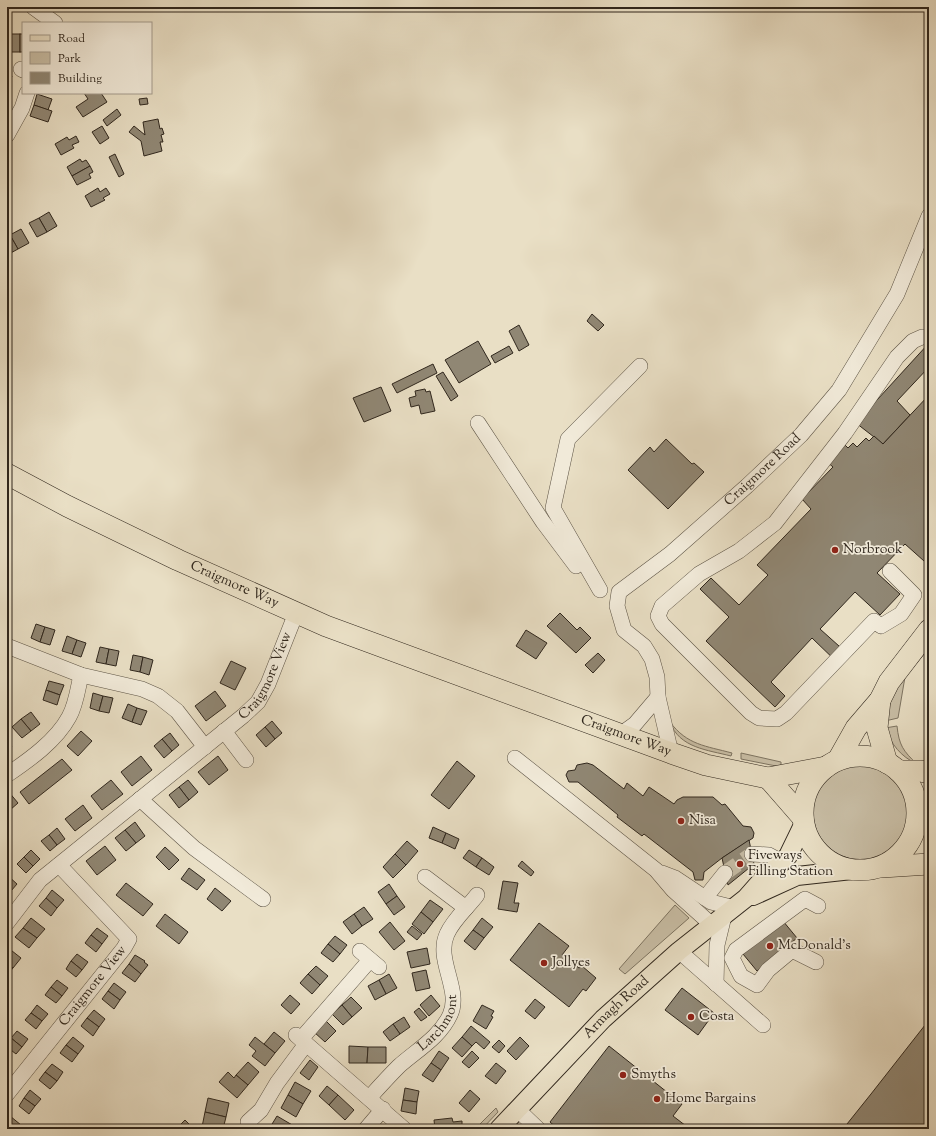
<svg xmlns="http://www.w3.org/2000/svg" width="936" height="1136" font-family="'Sorts Mill Goudy',serif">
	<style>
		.green { fill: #cac0a8; stroke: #7d7462 }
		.building { fill: #908774; stroke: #30271d }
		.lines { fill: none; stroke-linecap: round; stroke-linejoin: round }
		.minor-tunnel { stroke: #c4baa3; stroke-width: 15; stroke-dasharray: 15 8; stroke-linecap: butt }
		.minor-casing { stroke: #5e5547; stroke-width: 16 }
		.major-casing { stroke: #30271d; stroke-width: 20 }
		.highway-casing { stroke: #30271d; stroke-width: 22 }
		.minor { stroke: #f1ead9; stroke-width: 15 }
		.major { stroke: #e9dfc5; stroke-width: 18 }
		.highway { stroke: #e9dfc5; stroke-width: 21 }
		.poi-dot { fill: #8f2418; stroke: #f1ead9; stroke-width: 1.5 }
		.labels { text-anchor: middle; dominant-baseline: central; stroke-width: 3.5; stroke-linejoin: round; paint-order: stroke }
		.street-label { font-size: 14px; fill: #30271d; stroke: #f1ead9 }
		.poi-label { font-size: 14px; fill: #30271d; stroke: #f1ead9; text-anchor: start }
	</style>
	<rect width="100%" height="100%" fill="#e9dfc5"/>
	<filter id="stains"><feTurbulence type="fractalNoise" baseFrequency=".005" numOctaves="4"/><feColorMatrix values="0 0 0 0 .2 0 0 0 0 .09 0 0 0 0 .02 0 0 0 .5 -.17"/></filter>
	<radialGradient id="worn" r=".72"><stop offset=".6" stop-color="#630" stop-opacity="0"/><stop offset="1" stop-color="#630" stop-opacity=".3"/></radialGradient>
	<!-- green -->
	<g class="green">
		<path d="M929,642V648L905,677L898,718L885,721L891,691Z"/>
		<path d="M670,722C687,745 706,746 732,753L731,756C708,750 679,748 670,722Z"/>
		<path d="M897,726C899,745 903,751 917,764C900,756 892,745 885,728Z"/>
		<path d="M741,753L781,762V767L741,759Z"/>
		<circle cx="861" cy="812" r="48"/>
		<path d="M675,905L689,918L625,974L619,969Z"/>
		<path d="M496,1108L498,1112L482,1129H475Z"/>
	</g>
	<!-- building -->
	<g class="building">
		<rect x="10" y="34" width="10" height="18"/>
		<rect x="20" y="34" width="3" height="18"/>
		<path d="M7,73L12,76L8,85H7Z"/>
		<path d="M84,93H101L107,102L83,117L76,107L88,99Z"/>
		<path d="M37,94L52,99L48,110L34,105Z"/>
		<path d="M147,98L148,104L140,105L139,99Z"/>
		<path d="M34,105L52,111L48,122L30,116Z"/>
		<path d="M117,109L121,115L107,126L103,120Z"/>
		<path d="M158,119L160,129L162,128L164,134L161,135L163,142H160L162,151L144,156L141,141L129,132L134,126L145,135L143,122Z"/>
		<path d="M102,126L109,138L100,144L92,132Z"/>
		<path d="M76,136L79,142L72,145L74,148L61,155L55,144L67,137L69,140Z"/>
		<path d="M115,154L124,174L119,177L109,157Z"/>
		<path d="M80,159L82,162L86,160L90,166L72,176L67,167Z"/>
		<path d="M90,166L93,172L89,174L91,178L77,185L72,176Z"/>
		<path d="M98,188L100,192L106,188L110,194L103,198L105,200L91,207L85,196Z"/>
		<path d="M49,212L57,226L47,232L39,218Z"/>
		<path d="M39,218L47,232L37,237L29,223Z"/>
		<path d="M21,229L29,243L18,249L10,235Z"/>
		<path d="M10,235L18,249L7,255V237Z"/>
		<path d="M592,314L604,325L598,331L587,321Z"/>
		<path d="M519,325L529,345L519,351L509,331Z"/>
		<path d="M478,341L491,364L459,383L445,360Z"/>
		<path d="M929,343V367L897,401L910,415L883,444L856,423Z"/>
		<path d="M509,346L513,353L495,363L491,356Z"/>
		<path d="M433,364L437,373L397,393L392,384Z"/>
		<path d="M443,372L458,396L451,401L436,376Z"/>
		<path d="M381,387L391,411L364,422L353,398Z"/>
		<path d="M425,389L426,392L430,391L435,411L421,414L419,405L411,407L409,398L416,396L415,391Z"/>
		<path d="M929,395V556L924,561L905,544L877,573L900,594L880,615L855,592L820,629L849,655L840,665L812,638L771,682L785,696L775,707L706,641L729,617L700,589L711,578L739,605L768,575L757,565L811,509L802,499L833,467L826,461L843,443L848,448L853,443L857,447L866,438L869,441L874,436L883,444Z"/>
		<path d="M666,439L692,464L694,463L704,472L668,509L628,470L650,447L654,452Z"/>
		<path d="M560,613L577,630L580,627L591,638L576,653L547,626Z"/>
		<path d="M36,624L45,627L40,642L31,638Z"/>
		<path d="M45,627L55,630L50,645L40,642Z"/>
		<path d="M526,630L547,643L536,659L516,646Z"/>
		<path d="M67,636L77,640L72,654L62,651Z"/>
		<path d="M77,640L86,643L81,657L72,654Z"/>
		<path d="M100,647L109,649L106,664L96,662Z"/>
		<path d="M109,649L119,651L116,666L106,664Z"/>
		<path d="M598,653L605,660L593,673L585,665Z"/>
		<path d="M133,655L143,657L140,672L130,670Z"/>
		<path d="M143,657L153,660L149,675L140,672Z"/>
		<path d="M231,661L246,668L235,690L220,683Z"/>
		<path d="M49,681L64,685L60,695L46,690Z"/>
		<path d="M46,690L60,695L57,705L43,700Z"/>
		<path d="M215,691L226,706L206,721L195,706Z"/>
		<path d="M93,693L103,696L99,711L90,708Z"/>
		<path d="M103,696L113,698L109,713L99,711Z"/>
		<path d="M128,704L137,708L132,722L122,718Z"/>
		<path d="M137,708L147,711L141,725L132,722Z"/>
		<path d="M31,712L40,724L31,731L21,719Z"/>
		<path d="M21,719L31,731L22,738L12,727Z"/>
		<path d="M272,721L282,733L275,739L265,727Z"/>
		<path d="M265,727L275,739L266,747L256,735Z"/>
		<path d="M81,731L92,741L78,756L67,746Z"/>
		<path d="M170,733L179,745L172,751L162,739Z"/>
		<path d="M162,739L172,751L164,758L154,746Z"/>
		<path d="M7,741L12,747L7,751Z"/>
		<path d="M141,756L152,770L132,786L121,772Z"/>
		<path d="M218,756L228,770L209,785L198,772Z"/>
		<path d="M62,759L72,770L29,804L20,792Z"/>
		<path d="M457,761L475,776L449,809L431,795Z"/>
		<path d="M587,763L593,765L624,789L627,783L643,796L649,787L674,804L677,800L683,797H713L722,805L725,804L743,826L751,827L754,833L753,838L722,858L704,872L703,880H695L693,872L644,834L642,836L617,817L618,815L578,782H569L566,775L568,771L575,770L577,765Z"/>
		<path d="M111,780L123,794L102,810L91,796Z"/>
		<path d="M188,780L198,792L189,800L179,787Z"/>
		<path d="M179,787L189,800L179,808L169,795Z"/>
		<path d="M8,791L18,803L10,810L7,806Z"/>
		<path d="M83,805L92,818L75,831L65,819Z"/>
		<path d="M135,822L145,836L136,843L125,830Z"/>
		<path d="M433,827L446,833L442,843L429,838Z"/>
		<path d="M57,828L65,839L57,845L49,835Z"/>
		<path d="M125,830L136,843L126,851L115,838Z"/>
		<path d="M446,833L459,839L455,849L442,843Z"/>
		<path d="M49,835L57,845L50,851L41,841Z"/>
		<path d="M749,840L754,864L728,885L722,858Z"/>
		<path d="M407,841L418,851L406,865L395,854Z"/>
		<path d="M105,846L116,860L97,875L86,861Z"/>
		<path d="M165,847L179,860L169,870L156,857Z"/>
		<path d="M31,850L40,859L33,866L24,857Z"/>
		<path d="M469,850L482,858L476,867L463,858Z"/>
		<path d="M395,854L406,865L393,878L383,867Z"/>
		<path d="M24,857L33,866L26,873L17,864Z"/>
		<path d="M482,858L494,867L489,875L476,867Z"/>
		<path d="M522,861L534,872L531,876L518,866Z"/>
		<path d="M189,868L205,880L197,890L181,879Z"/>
		<path d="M7,875L17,884L11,891L7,887Z"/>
		<path d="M503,881L518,883L514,903H519L517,912L498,909Z"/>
		<path d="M126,883L153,904L143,916L116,895Z"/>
		<path d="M389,884L397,896L386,904L378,892Z"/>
		<path d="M7,887L11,891L7,896Z"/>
		<path d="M215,888L231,901L222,911L207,899Z"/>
		<path d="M52,890L64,900L57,908L46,898Z"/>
		<path d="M397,896L405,907L394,915L386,904Z"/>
		<path d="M46,898L57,908L51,916L39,906Z"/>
		<path d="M430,900L443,909L433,922L421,912Z"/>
		<path d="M364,907L373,919L362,926L354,914Z"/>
		<path d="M421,912L433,922L424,934L412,924Z"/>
		<path d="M165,914L188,932L179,944L156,926Z"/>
		<path d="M354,914L362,926L352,934L343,922Z"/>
		<path d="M31,918L45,929L37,938L23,928Z"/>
		<path d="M482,918L493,927L484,938L473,930Z"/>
		<path d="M783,921L797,938L757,971L743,954Z"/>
		<path d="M390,922L405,941L394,950L379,932Z"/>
		<path d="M539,923L569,946L562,955L579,968L582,966L596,978L586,991L583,989L569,1007L510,960Z"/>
		<path d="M412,926L422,934L417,940L407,932Z"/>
		<path d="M23,928L37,938L29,948L15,937Z"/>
		<path d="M97,928L108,936L102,944L91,935Z"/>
		<path d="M473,930L484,938L475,950L464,941Z"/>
		<path d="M91,935L102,944L96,952L85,943Z"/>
		<path d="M335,936L347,945L340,954L328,944Z"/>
		<path d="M328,944L340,954L333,962L321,953Z"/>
		<path d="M7,947L21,958L13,968L7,964Z"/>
		<path d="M427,948L430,964L411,968L407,952Z"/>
		<path d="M77,954L88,962L82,970L71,961Z"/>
		<path d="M135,955L145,961L144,962L148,965L141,974L129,964Z"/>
		<path d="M71,961L82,970L76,977L66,969Z"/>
		<path d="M7,964L13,968L7,975Z"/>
		<path d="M129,964L141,974L135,982L122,973Z"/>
		<path d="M316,966L328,976L320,985L308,974Z"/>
		<path d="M426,970L430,988L416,991L412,973Z"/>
		<path d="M308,974L320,985L312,994L300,983Z"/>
		<path d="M389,974L397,988L386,994L379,980Z"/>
		<path d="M57,980L68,988L62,996L51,987Z"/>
		<path d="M379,980L386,994L375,1000L368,986Z"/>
		<path d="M114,983L126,992L120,1000L108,991Z"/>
		<path d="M51,987L62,996L56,1003L45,995Z"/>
		<path d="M682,988L714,1013L698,1035L665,1010Z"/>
		<path d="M108,991L120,1000L114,1009L102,999Z"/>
		<path d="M290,995L300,1004L291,1014L281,1005Z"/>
		<path d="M431,995L440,1006L429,1016L420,1005Z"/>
		<path d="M351,997L362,1008L352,1017L342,1005Z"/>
		<path d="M535,999L545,1007L535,1019L525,1011Z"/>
		<path d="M37,1005L48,1014L42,1021L31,1013Z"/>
		<path d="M342,1005L352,1017L343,1025L332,1014Z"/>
		<path d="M482,1005L494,1011L491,1016L493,1017L486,1029L473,1021Z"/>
		<path d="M419,1008L427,1017L421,1021L414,1012Z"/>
		<path d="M94,1010L105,1019L99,1027L87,1018Z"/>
		<path d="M31,1013L42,1021L36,1029L25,1020Z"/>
		<path d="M404,1017L410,1027L400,1034L393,1024Z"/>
		<path d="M87,1018L99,1027L93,1036L81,1026Z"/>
		<path d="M325,1020L336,1031L325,1042L314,1032Z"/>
		<path d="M929,1020V1129H843L871,1094Z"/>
		<path d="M393,1024L400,1034L390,1041L383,1032Z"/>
		<path d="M471,1026L490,1042L484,1049L476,1042L472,1046L462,1037Z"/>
		<path d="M17,1031L28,1039L22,1047L11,1038Z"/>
		<path d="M274,1032L285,1041L275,1053L264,1044Z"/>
		<path d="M73,1037L84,1046L78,1054L66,1045Z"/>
		<path d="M255,1037L275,1053L265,1066L252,1056L256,1051L249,1045Z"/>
		<path d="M462,1037L472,1046L462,1057L452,1048Z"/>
		<path d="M520,1037L529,1046L516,1060L507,1051Z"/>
		<path d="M11,1038L22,1047L16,1054L7,1047Z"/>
		<path d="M499,1040L505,1046L499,1053L492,1047Z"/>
		<path d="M66,1045L78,1054L72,1062L60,1053Z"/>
		<path d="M349,1046L368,1047L367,1063H349Z"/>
		<path d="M609,1046L682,1104L673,1116L690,1129H558L550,1122Z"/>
		<path d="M368,1047H386V1063H367Z"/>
		<path d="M439,1051L449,1058L441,1070L431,1063Z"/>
		<path d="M472,1051L479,1058L469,1068L462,1062Z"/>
		<path d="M310,1060L318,1067L309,1080L300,1073Z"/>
		<path d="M248,1062L259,1072L248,1085L236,1075Z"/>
		<path d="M431,1063L441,1070L433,1082L422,1075Z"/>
		<path d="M496,1063L506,1071L496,1084L485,1076Z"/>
		<path d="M52,1064L63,1072L57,1081L45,1072Z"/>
		<path d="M45,1072L57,1081L50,1089L39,1080Z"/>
		<path d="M228,1072L234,1078L236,1075L248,1085L237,1098L219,1082Z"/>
		<path d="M295,1082L311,1091L303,1104L288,1095Z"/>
		<path d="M327,1086L338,1095L329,1105L319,1096Z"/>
		<path d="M405,1088L419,1091L417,1102L403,1100Z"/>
		<path d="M30,1090L41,1099L35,1106L24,1098Z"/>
		<path d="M470,1090L480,1099L469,1112L459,1103Z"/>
		<path d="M288,1095L303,1104L296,1117L281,1108Z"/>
		<path d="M338,1095L354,1110L345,1120L329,1105Z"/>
		<path d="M24,1098L35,1106L29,1114L19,1106Z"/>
		<path d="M208,1098L229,1103L226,1117L205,1112Z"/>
		<path d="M403,1100L417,1102L416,1114L401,1111Z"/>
		<path d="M205,1112L226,1117L223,1129L202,1127Z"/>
		<path d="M10,1116L21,1125L18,1129H11L7,1126V1120Z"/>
		<path d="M277,1116L299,1129H269Z"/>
		<path d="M452,1118L453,1122L462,1121V1129H435L434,1120Z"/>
		<path d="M185,1120L190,1125L187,1129L181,1124Z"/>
		<path d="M329,1125L334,1129H325Z"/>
	</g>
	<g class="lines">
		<!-- minor-tunnel -->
		<path class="minor-tunnel" d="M725,873L752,854"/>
		<!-- minor casing -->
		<g class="minor-casing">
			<g id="minor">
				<path d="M33,7L55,23"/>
				<path d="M21,69L23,70"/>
				<path d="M7,135L22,108L27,93"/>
				<path d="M478,423L543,522L576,566"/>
				<path d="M890,571L914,595L901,614L881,626L874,621L786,713L777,719L759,718L751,713L662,624L658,616L662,606L699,574L739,551L775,523L845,433L897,357L913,341L922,337H929"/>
				<path d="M600,590L553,508L568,439L640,366"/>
				<path d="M7,646L81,675L142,689L158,696L177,711L205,747"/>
				<path d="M224,731L246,760"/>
				<path d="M621,734L635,724L658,697"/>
				<path id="s1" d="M671,753L658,697L657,677L652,659L644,646L624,630L617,606L619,592L670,554L747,486L801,435L839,390L897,294L929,216"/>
				<path d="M515,758L656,870L673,890L712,925"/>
				<path d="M7,775C29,760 56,741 69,717C76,705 78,688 81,675"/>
				<path d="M140,799L194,848L263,899"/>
				<path d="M752,854L769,855L782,862"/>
				<path d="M662,873L675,878L711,902L735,908"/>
				<path d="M425,877L466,908"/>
				<path d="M705,898L725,873"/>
				<path id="s2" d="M7,923L40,880L243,716L258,702L268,684L296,613"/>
				<path d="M360,951L379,967"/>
				<path d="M679,951L763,1025"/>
				<path d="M816,962L792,950L768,970L757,985L741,976L732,958L736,950L805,899L818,906"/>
				<path d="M716,984L717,945L724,916"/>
				<path d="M296,1035L404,1129"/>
				<path d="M301,1039L370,960"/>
				<path id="s3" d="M7,1094L124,948L129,939L59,865"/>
				<path id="s4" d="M370,1097C379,1087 389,1076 399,1066C417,1050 440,1037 450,1015C462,990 435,960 447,934C453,920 468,907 477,895"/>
				<path d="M517,1109L538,1129"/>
				<path d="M248,1122L261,1110L277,1083L306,1044"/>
				<path d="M366,1129L383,1109"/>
			</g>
		</g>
		<!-- major casing -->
		<g class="major-casing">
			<g id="major">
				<path d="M753,896L797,876L852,870"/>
				<path id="s5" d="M499,1129L603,1019L679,951L746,898L761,881L788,856L804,823"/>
			</g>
		</g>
		<!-- highway casing -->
		<g class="highway-casing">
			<g id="highway">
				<path id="s6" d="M7,474L67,506L178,560L326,626L671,753L706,765L768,778L826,767"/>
				<path d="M880,700L877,728L887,763"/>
				<circle cx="860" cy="813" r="57"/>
				<path d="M838,760L856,728L880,700L889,682L929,630"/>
				<path d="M899,771H921L929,773"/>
				<path d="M768,778L803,818"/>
				<path d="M882,867L929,864"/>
			</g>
		</g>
		<!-- minor -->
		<use href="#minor" class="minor"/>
		<!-- major -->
		<use href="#major" class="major"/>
		<!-- highway -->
		<use href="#highway" class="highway"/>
	</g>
	<!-- markers -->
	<g class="poi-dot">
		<circle cx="835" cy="550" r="4"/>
		<circle cx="681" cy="821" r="4"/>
		<circle cx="740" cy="864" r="4"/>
		<circle cx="770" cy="946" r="4"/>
		<circle cx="544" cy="963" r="4"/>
		<circle cx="691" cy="1017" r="4"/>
		<circle cx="623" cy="1075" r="4"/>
		<circle cx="657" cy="1099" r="4"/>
	</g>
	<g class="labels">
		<!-- street labels -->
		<g class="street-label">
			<text stroke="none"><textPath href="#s1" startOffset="365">Craigmore Road</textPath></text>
			<text stroke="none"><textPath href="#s6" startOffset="253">Craigmore Way</textPath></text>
			<text stroke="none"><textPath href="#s2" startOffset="362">Craigmore View</textPath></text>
			<text stroke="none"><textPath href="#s6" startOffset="673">Craigmore Way</textPath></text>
			<text stroke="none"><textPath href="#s3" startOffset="138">Craigmore View</textPath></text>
			<text stroke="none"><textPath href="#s5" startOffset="169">Armagh Road</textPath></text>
			<text stroke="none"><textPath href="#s4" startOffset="103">Larchmont</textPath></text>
		</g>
		<!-- poi labels -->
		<g class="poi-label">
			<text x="843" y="550">Norbrook</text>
			<text x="689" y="821">Nisa</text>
			<text x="748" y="856">Fiveways<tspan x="748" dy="16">Filling Station</tspan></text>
			<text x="778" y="946">McDonald's</text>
			<text x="552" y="963">Jollyes</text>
			<text x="699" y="1017">Costa</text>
			<text x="631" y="1075">Smyths</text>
			<text x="665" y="1099">Home Bargains</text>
		</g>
	</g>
	<!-- margin -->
	<rect width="936" height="1136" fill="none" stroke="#e9dfc5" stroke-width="24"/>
	<rect x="8" y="8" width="920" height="1120" fill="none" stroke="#30271d" stroke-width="2"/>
	<rect x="12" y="12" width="912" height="1112" fill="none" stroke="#30271d"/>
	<!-- legend -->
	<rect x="22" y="22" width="130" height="72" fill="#f1ead9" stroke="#a49c8e"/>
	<rect x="30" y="35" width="20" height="6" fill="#e9dfc5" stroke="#a49c8e"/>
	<text x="58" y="42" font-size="12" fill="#30271d">Road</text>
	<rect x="30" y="52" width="20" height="12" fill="#cac0a8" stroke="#a49c8e"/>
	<text x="58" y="62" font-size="12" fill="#30271d">Park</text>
	<rect x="30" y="72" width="20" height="12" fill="#908774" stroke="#a49c8e"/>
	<text x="58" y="82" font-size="12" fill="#30271d">Building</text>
	<rect width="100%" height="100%" filter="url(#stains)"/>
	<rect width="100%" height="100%" fill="url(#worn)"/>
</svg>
